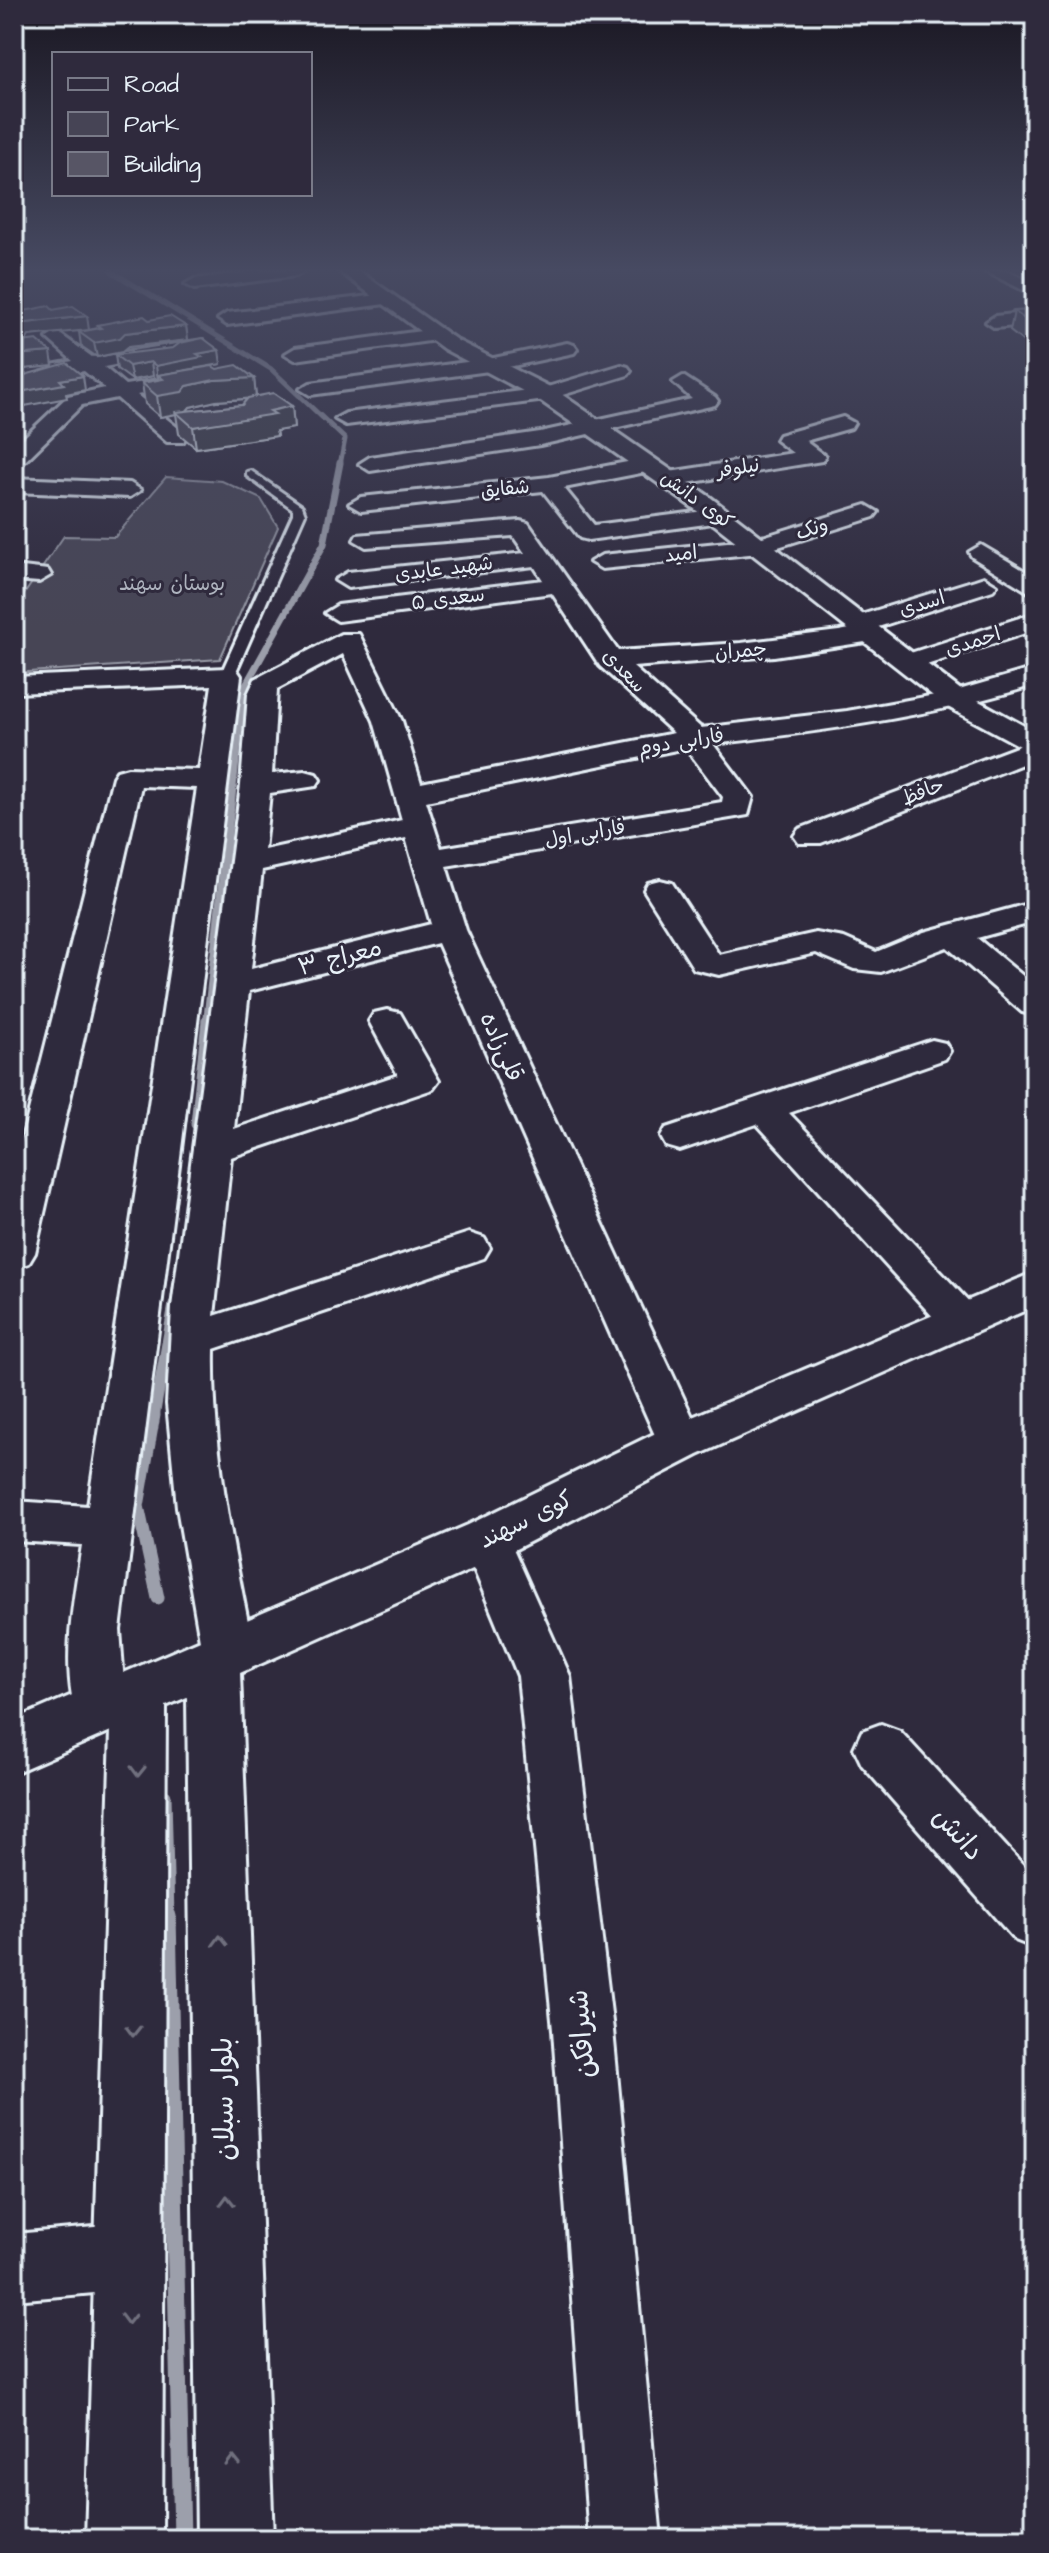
<svg xmlns="http://www.w3.org/2000/svg" width="1049" height="2553" font-family="'Architects Daughter','Playpen Sans Arabic',sans-serif">
	<style>
		.green { fill: #464455; stroke: #979aa6; stroke-width: 2 }
		.lines { fill: none; stroke-linecap: round; stroke-linejoin: round }
		.stream-far5 { stroke: #9c9fab; stroke-width: 5 }
		.stream-far4 { stroke: #9c9fab; stroke-width: 7 }
		.stream-far3 { stroke: #9c9fab; stroke-width: 8 }
		.stream-far2 { stroke: #9c9fab; stroke-width: 11 }
		.stream-far1 { stroke: #9c9fab; stroke-width: 13 }
		.stream { stroke: #9c9fab; stroke-width: 17 }
		.lane-casing { stroke: #e8f1f8; stroke-width: 6 }
		.street-casing { stroke: #e8f1f8; stroke-width: 6 }
		.secondary-casing { stroke: #e8f1f8; stroke-width: 6 }
		.lane { fill: #2f2a3d; fill-rule: evenodd }
		.street { fill: #2f2a3d; fill-rule: evenodd }
		.secondary { fill: #2f2a3d; fill-rule: evenodd }
		.wall { fill: #4b4957; stroke: #e8f1f8; stroke-width: 2; fill-rule: evenodd }
		.shaded-wall { fill: #3d3c47; stroke: #e8f1f8; stroke-width: 2 }
		.building { fill: #575565; stroke: #e8f1f8; stroke-width: 2 }
		.oneway { stroke: #70707e }
		.labels { text-anchor: middle; dominant-baseline: central; stroke-width: 6; stroke-linejoin: round; paint-order: stroke }
		.far-street-label { font-size: 20px; fill: #e8f1f8; stroke: #2f2a3d }
		.far-park-label { font-size: 20px; fill: #afb4bf; stroke: #2f2a3d }
		.street-label { font-size: 24px; fill: #e8f1f8; stroke: #2f2a3d }
		.near-street-label { font-size: 28px; fill: #e8f1f8; stroke: #2f2a3d }
	</style>
	<rect width="100%" height="100%" fill="#2f2a3d"/>
	<filter id="ink" filterUnits="userSpaceOnUse"><feTurbulence type="fractalNoise" baseFrequency=".0125" numOctaves="2"/><feDisplacementMap in="SourceGraphic" scale="16" xChannelSelector="R" yChannelSelector="G"/><feConvolveMatrix kernelMatrix="1 2 1 2 8 2 1 2 1" color-interpolation-filters="sRGB"/></filter>
	<g filter="url(#ink)">
		<!-- green -->
		<path class="green" d="M166,477L222,481L261,499L278,527L220,659L14,673V609L64,536L115,537Z"/>
		<g class="lines">
			<!-- stream-far5 -->
			<path class="stream-far5" d="M111,271L271,369L345,439L340,465"/>
			<!-- stream-far4 -->
			<path class="stream-far4" d="M241,711L243,690L324,544L340,463"/>
			<!-- stream-far3 -->
			<path class="stream-far3" d="M207,1022L241,709"/>
			<!-- stream-far2 -->
			<g class="stream-far2">
				<path d="M196,1124L207,1020"/>
				<path d="M154,1417L174,1304"/>
			</g>
			<!-- stream-far1 -->
			<g class="stream-far1">
				<path d="M154,1415L138,1506L158,1598"/>
				<path d="M165,1796L168,1918"/>
			</g>
			<!-- stream -->
			<path class="stream" d="M168,1916L182,2539"/>
			<!-- lane casing -->
			<g class="lane-casing">
				<path id="lane" d="M251,471L302,506L305,514L234,676L227,680L220,676L293,514V509L247,476V472Z"/>
			</g>
			<!-- street casing -->
			<g class="street-casing">
				<g id="street">
					<path d="M257,271H305L296,276L194,289L185,284L194,279Z"/>
					<path d="M985,271H1007L1035,284V296Z"/>
					<path d="M387,294L396,299L393,303L227,325L218,319L227,313Z"/>
					<path d="M1035,312V324L995,328L986,322L995,316Z"/>
					<path d="M436,329L446,335L443,339L295,360L285,354L295,348Z"/>
					<path d="M57,332L92,357L203,340L206,344L203,348L104,367L125,385L205,373L208,377L205,381L137,395L183,432L186,437L183,442H167L117,398L82,405L22,464L14,466V447L68,396L105,388L84,371L14,384V372L73,361L47,338Z"/>
					<path d="M567,343L574,345L577,349L574,353L489,371L310,395L300,389L310,383L489,359Z"/>
					<path d="M621,365L628,367L631,371L628,375L546,400L346,425L335,419L346,413L544,388Z"/>
					<path d="M683,376L715,397L718,401L715,405L540,445L370,471L359,464L370,457L540,432L692,399L673,382Z"/>
					<path d="M843,417L854,423L851,428L805,441L825,456L822,461L669,486L658,479L669,472L793,453L776,440L779,435Z"/>
					<path d="M648,458L659,465L656,470L564,488L594,525L720,509L728,511L732,516L728,521L588,540L580,538L543,491L361,511L349,504L361,497L549,477Z"/>
					<path d="M14,478L130,483L141,490L130,497L14,492Z"/>
					<path d="M866,505L878,512L874,517L759,553L602,569L590,562L602,555L756,539Z"/>
					<path d="M520,521L528,523L618,651L741,643L839,631L850,629L847,624L851,618L975,580L984,577L997,585L993,590L878,627L885,633L881,639L872,641L774,656L633,667L701,728L847,711L952,692L1035,668V685C929,717 823,731 713,744L753,797L748,815L446,866L466,930L704,1442L697,1455L681,1460L665,1455L658,1442L438,943L249,991L234,1129L398,1075L369,1021L374,1013L387,1010L400,1013L439,1081L433,1089L231,1157L214,1316L469,1233L484,1238L490,1248L484,1258L214,1349C212,1452 234,1551 254,1652L246,1668L228,1674L210,1668L202,1652L177,1507L167,1404L172,1307L241,785L248,694L255,679L341,634H359L402,721L421,783L674,733L600,666L552,593L338,621L325,613L338,605L543,580L534,566L348,588L335,580L348,572L525,553L513,536L366,547L354,540L357,535ZM343,654L374,721L402,820L264,850L270,793L316,786L320,780L316,774L305,771L272,774L277,689ZM686,748L723,797L722,802L441,848L426,801ZM406,838L431,924L251,969L262,870Z"/>
					<path d="M981,545L1035,577V596L972,557L969,552Z"/>
					<path d="M14,566L48,570L51,575L39,582L14,580Z"/>
					<path d="M1035,613V630L911,670L901,668L897,662L901,656Z"/>
					<path d="M227,668L237,670L241,676L120,1630L126,1710L119,1727L100,1734L81,1727C58,1675 74,1599 82,1545L14,1541V1501L88,1506L197,788L141,786L35,1253L29,1263L14,1268V1171L113,777L117,771L128,768L199,770L212,685L14,693V677Z"/>
					<path d="M1035,740V759L821,843H799L794,836L799,829Z"/>
					<path d="M660,880L672,883L719,955L816,933L844,938L876,952L924,932L1035,902V922L977,938L1035,986V1015L1022,1012L947,947L881,972L854,969L816,953L719,975L694,969L644,890L648,883Z"/>
					<path d="M932,1040L945,1043L950,1051L945,1059L789,1113L976,1309L983,1320L976,1331L961,1336L946,1331L757,1124L680,1150L666,1146L661,1137L666,1128Z"/>
					<path d="M486,1520L503,1526L570,1676L613,2030L661,2539H589L553,2030L518,1676L462,1540L469,1526Z"/>
					<path d="M881,1724L900,1731L1035,1878V1948L1015,1940L862,1765L854,1748L862,1731Z"/>
					<path d="M129,2224L152,2234L162,2257L152,2280L129,2290L14,2300V2234Z"/>
				</g>
			</g>
			<!-- secondary casing -->
			<g class="secondary-casing">
				<g id="secondary">
					<path d="M339,271H359L458,341L554,389L710,497L966,694L1035,732V754L946,706L692,507L538,399L444,349Z"/>
					<path d="M1035,1272V1306L698,1455L504,1555L240,1673L273,2539H197L187,1697L166,1706L162,2539H86L111,1731L14,1773V1720L468,1525L664,1429Z"/>
				</g>
			</g>
			<!-- lane -->
			<use href="#lane" class="lane"/>
			<!-- street -->
			<use href="#street" class="street"/>
			<!-- secondary -->
			<use href="#secondary" class="secondary"/>
		</g>
		<!-- wall -->
		<g class="wall">
			<path d="M1035,310V351L1010,331L1014,311Z"/>
			<path d="M149,320L186,326L188,340L128,347L122,352L97,357L81,346L79,332L98,328L97,325Z"/>
			<path d="M115,355L221,364L203,367L217,369L254,378L256,396L292,406L294,428L276,431L277,436L196,448L179,434L176,414L160,417L145,404L142,383L158,380L153,376L132,380L117,369ZM247,399L242,405L187,411L190,407L216,401Z"/>
		</g>
		<!-- shaded-wall -->
		<g class="shaded-wall">
			<path d="M87,316L89,330L29,336L26,341L14,343V329L26,323Z"/>
			<path d="M186,326L188,340L128,347L122,352L97,357L94,343L125,333Z"/>
			<path d="M219,350L221,364L158,375L159,380H158L156,366L197,354Z"/>
			<path d="M51,352L53,366L14,370V355Z"/>
			<path d="M151,362L153,376L132,380L129,366Z"/>
			<path d="M83,376L85,390L66,394L67,398L14,408V393L60,380Z"/>
			<path d="M254,378L256,398L216,401L190,407L185,413L176,412V414L160,417L157,396L187,386L214,380Z"/>
			<path d="M292,406L294,428L276,431L277,436L196,448L193,427Z"/>
		</g>
		<!-- building -->
		<g class="building">
			<path d="M49,306L53,310L73,306L87,316L26,323L23,327L14,329V313Z"/>
			<path d="M1035,310V327L1014,311Z"/>
			<path d="M144,316L149,320L170,316L186,326L125,333L120,338L94,343L79,332L101,328L97,325Z"/>
			<path d="M203,338L219,350L197,354L202,357L156,366L151,362L129,366L115,355L173,348L180,343Z"/>
			<path d="M37,340L51,352L14,355V343Z"/>
			<path d="M67,363L83,376L60,380L64,384L14,393V378Z"/>
			<path d="M237,365L254,378L214,380L187,386L182,392L157,396L142,383L163,379L158,375L212,366L217,369Z"/>
			<path d="M273,393L292,406L270,411L275,414L193,427L176,412L242,405L248,398Z"/>
		</g>
		<!-- one-way arrows -->
		<defs><path id="oneway-chevron" d="M-2-3.5L2.5 0L-2 3.5" fill="none" stroke-width="1.6" stroke-linecap="round" stroke-linejoin="round" transform="scale(2)"/></defs>
		<g class="oneway">
			<use href="#oneway-chevron" transform="translate(138 1771) rotate(91)"/>
			<use href="#oneway-chevron" transform="translate(220 1941) rotate(-91)"/>
			<use href="#oneway-chevron" transform="translate(133 2031) rotate(91)"/>
			<use href="#oneway-chevron" transform="translate(227 2201) rotate(-91)"/>
			<use href="#oneway-chevron" transform="translate(128 2319) rotate(91)"/>
			<use href="#oneway-chevron" transform="translate(233 2461) rotate(-91)"/>
		</g>
	</g>
	<!-- sky -->
	<linearGradient id="sky" x2="0" y2="1"><stop stop-color="#1a1722"/><stop offset="0.43" stop-color="#474a62"/><stop offset="1" stop-color="#474a62" stop-opacity="0"/></linearGradient>
	<rect width="1049" height="628" fill="url(#sky)"/>
	<g class="labels">
		<!-- far-street labels -->
		<g class="far-street-label">
			<text transform="translate(738 468) rotate(-9)">نیلوفر</text>
			<text transform="translate(505 489) rotate(-6)">شقایق</text>
			<text transform="translate(697 500) rotate(36)">کوی دانش</text>
			<text transform="translate(812 529) rotate(-18)">ونک</text>
			<text transform="translate(681 554) rotate(-6)">امید</text>
			<text transform="translate(444 569) rotate(-7)">شهید عابدی</text>
			<text transform="translate(448 599) rotate(-7)">سعدی ۵</text>
			<text transform="translate(922 604) rotate(-17)">اسدی</text>
			<text transform="translate(973 642) rotate(-18)">احمدی</text>
			<text transform="translate(741 651) rotate(-5)">چمران</text>
			<text transform="translate(624 671) rotate(46)">سعدی</text>
			<text transform="translate(681 742) rotate(-9)">فارابی دوم</text>
			<text transform="translate(923 792) rotate(-21)">حافظ</text>
			<text transform="translate(585 834) rotate(-10)">فارابی اول</text>
		</g>
		<!-- far-park labels -->
		<g class="far-park-label">
			<text x="172" y="584">بوستان سهند</text>
		</g>
		<!-- street labels -->
		<g class="street-label">
			<text transform="translate(340 958) rotate(-14)">معراج ۳</text>
			<text transform="translate(501 1047) rotate(66)">قلی‌زاده</text>
			<text transform="translate(526 1520) rotate(-26)">کوی سهند</text>
		</g>
		<!-- near-street labels -->
		<g class="near-street-label">
			<text transform="translate(958 1834) rotate(48)">دانش</text>
			<text transform="translate(582 2034) rotate(-95)">شیر‌افکن</text>
			<text transform="translate(224 2099) rotate(-91)">بلوار سبلان</text>
		</g>
	</g>
	<!-- margin -->
	<rect width="1049" height="2553" fill="none" stroke="#2f2a3d" stroke-width="48"/>
	<rect x="24" y="24" width="1001" height="2505" fill="none" stroke="#e8f1f8" stroke-width="3" filter="url(#ink)"/>
	<!-- legend -->
	<rect x="52" y="52" width="260" height="144" fill="#2f2a3d" stroke="#797a88" stroke-width="2"/>
	<rect x="68" y="78" width="40" height="12" fill="#2f2a3d" stroke="#797a88" stroke-width="2"/>
	<text x="124" y="92" font-size="24" fill="#e8f1f8">Road</text>
	<rect x="68" y="112" width="40" height="24" fill="#464455" stroke="#797a88" stroke-width="2"/>
	<text x="124" y="132" font-size="24" fill="#e8f1f8">Park</text>
	<rect x="68" y="152" width="40" height="24" fill="#575565" stroke="#797a88" stroke-width="2"/>
	<text x="124" y="172" font-size="24" fill="#e8f1f8">Building</text>
</svg>
